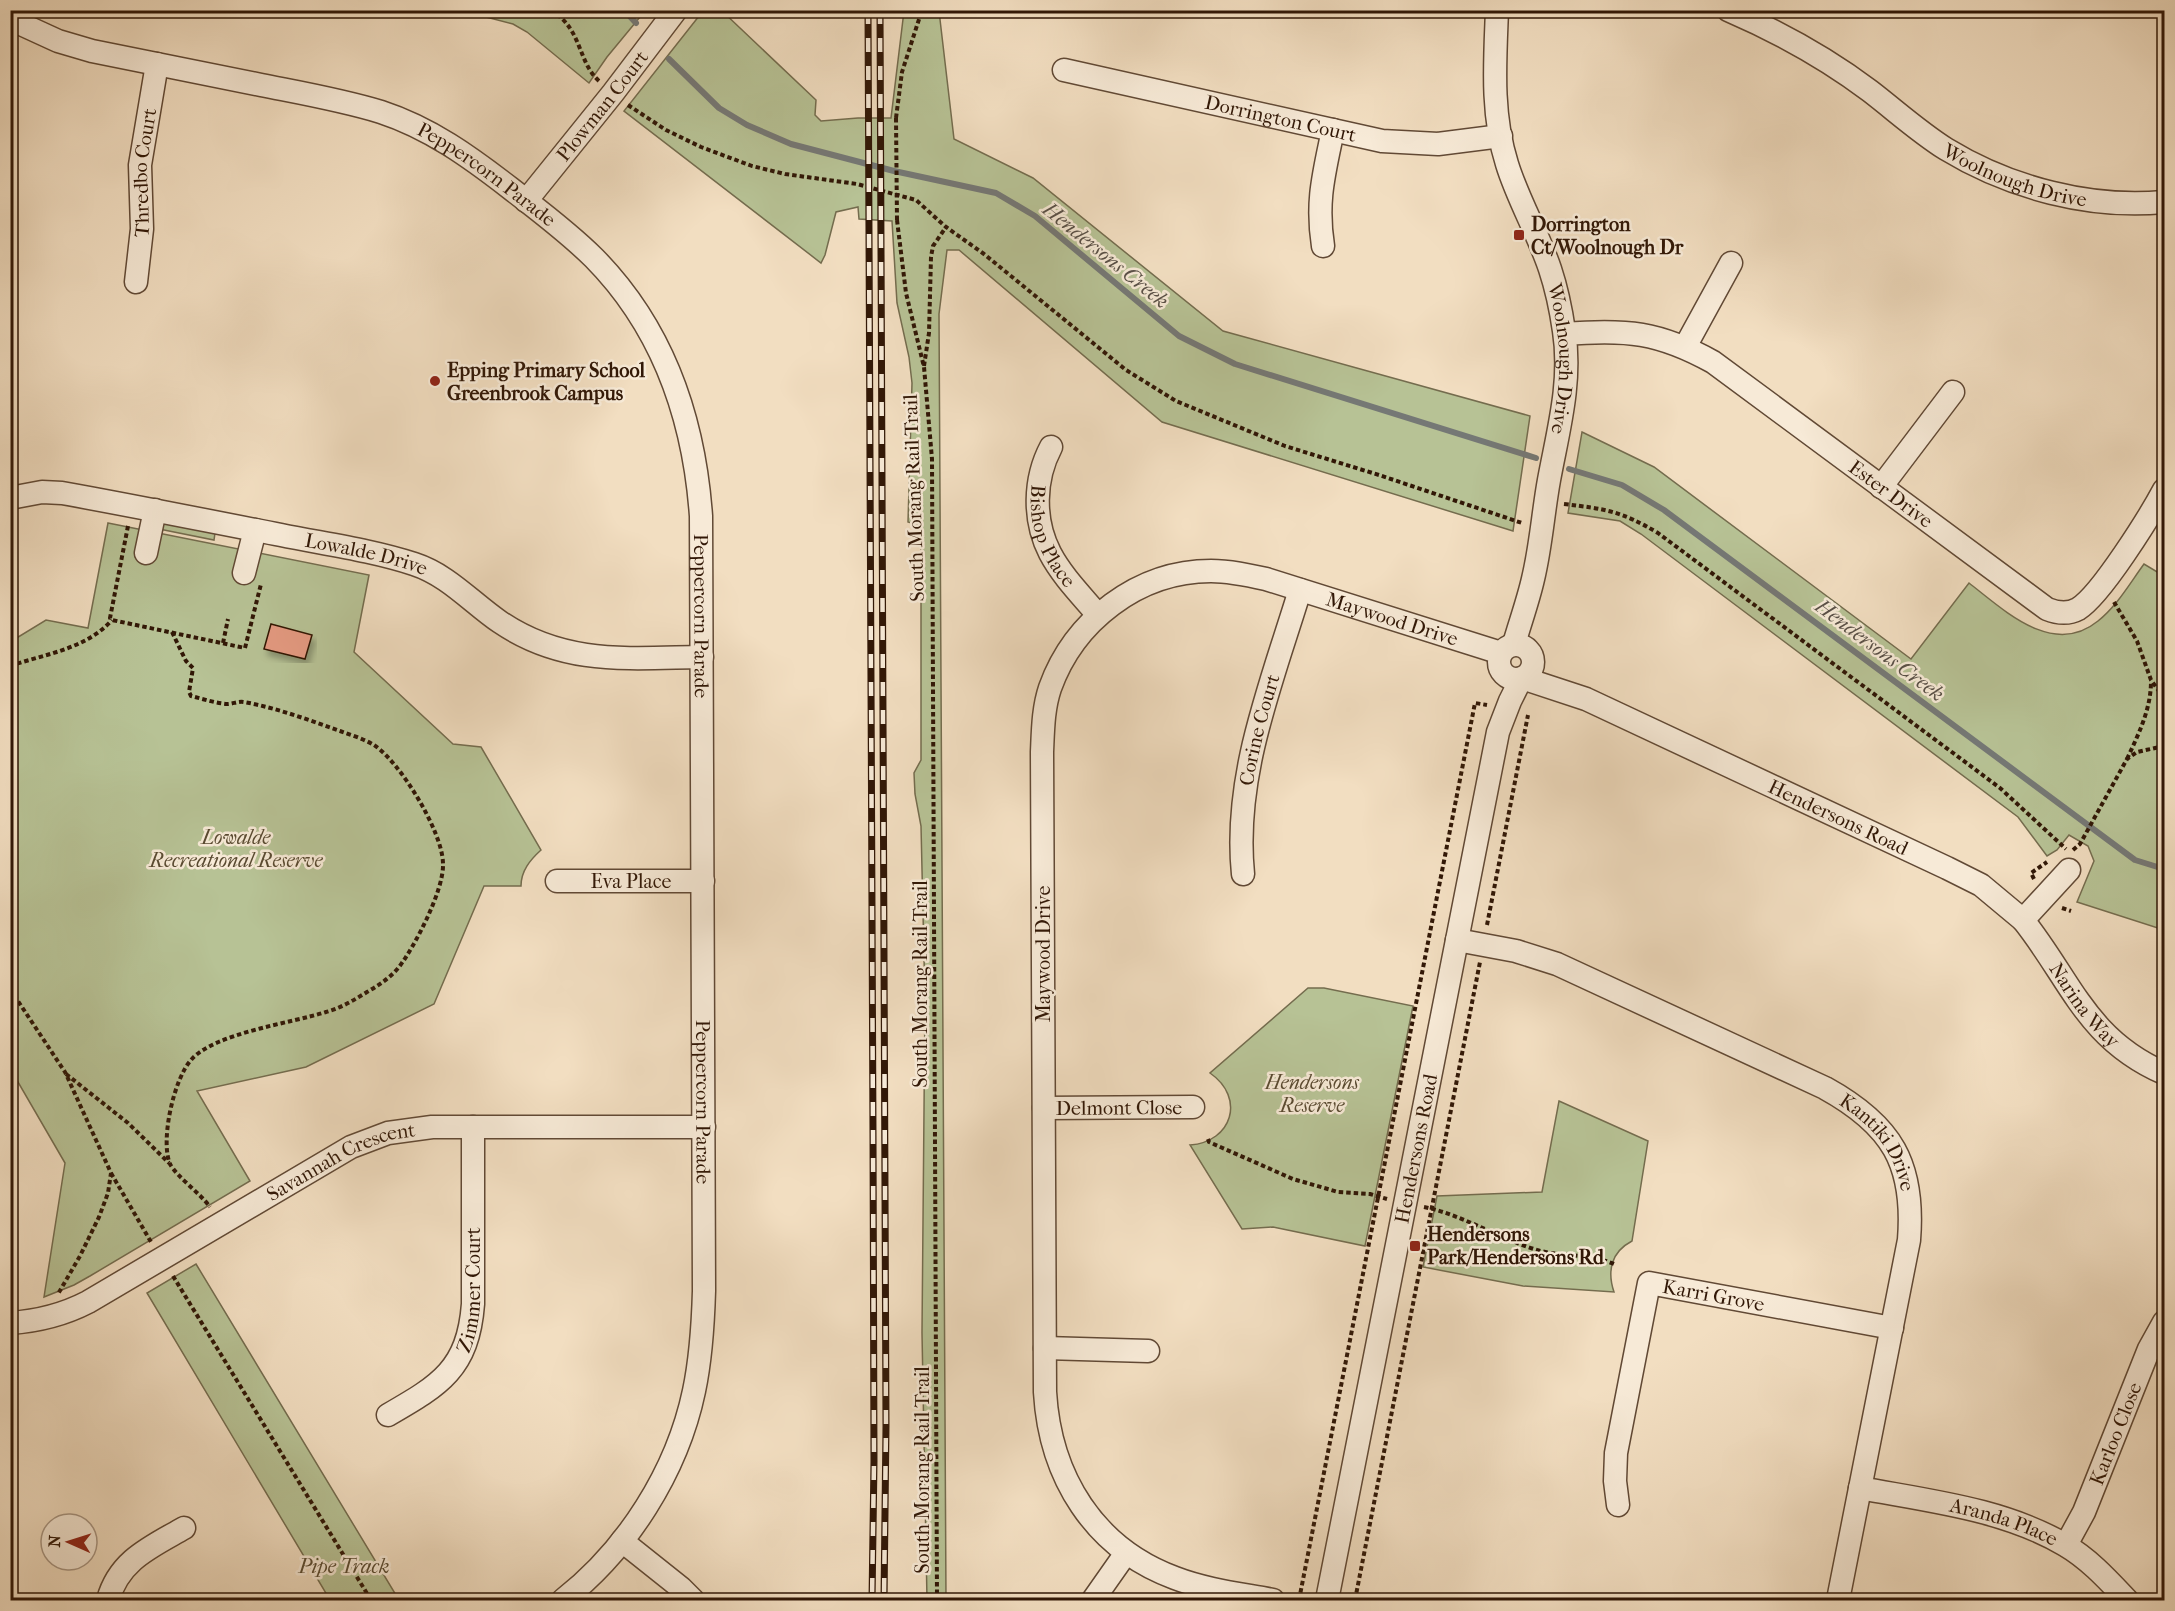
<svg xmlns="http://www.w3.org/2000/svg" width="2175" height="1611" font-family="'IM FELL French Canon',serif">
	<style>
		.green { fill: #b7c295; stroke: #746c4e; stroke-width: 1.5 }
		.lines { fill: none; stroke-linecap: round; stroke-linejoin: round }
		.stream { stroke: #757875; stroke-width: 6 }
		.building { fill: #e39980; stroke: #311706; stroke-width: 1.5; filter: url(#shadow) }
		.minor-casing { stroke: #614935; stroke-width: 25 }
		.path { stroke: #311706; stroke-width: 4; stroke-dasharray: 4.5 3; stroke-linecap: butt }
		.minor { stroke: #f7ead7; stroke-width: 22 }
		.rail-casing { stroke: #311706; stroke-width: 7 }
		.rail { stroke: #f7ead7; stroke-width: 4.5; stroke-dasharray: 14; stroke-linecap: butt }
		.path-bridge { stroke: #311706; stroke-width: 4; stroke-dasharray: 4.5 3; stroke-linecap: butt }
		.poi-dot { fill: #8f2418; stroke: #f7ead7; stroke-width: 2 }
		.labels { text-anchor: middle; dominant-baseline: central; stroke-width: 5; stroke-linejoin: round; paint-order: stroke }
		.street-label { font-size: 20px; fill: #311706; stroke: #f7ead7 }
		.poi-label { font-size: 20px; font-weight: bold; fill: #311706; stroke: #f7ead7; text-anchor: start }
		.park-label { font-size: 20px; font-style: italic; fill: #594a31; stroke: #f7ead7 }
		.water-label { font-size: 21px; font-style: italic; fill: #595047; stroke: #f7ead7 }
	</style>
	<defs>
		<filter id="shadow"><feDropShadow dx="3.5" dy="6" stdDeviation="3" flood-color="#0004"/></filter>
	</defs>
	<rect width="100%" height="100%" fill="#f2dec1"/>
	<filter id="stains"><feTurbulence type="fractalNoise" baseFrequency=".00333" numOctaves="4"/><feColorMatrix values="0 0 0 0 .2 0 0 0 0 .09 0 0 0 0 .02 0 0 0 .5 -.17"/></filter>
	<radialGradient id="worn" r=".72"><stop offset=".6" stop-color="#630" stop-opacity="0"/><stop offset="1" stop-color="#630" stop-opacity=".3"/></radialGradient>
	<!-- green -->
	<g class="green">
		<path d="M721,10L816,100L815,115L821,121L858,118H891L904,11H939L954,139L1033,178L1223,331L1530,416L1513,531L1162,422L959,250H947L939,314L946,1600H927L922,1333L925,1000L921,826L915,794L914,773L921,760V526L908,522L912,383L909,357L897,303L892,221L859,219L858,207L836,212L825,255L821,263L624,111L703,11Z"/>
		<path d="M463,11L645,10V11L607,57L589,83L527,32L513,24Z"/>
		<path d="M1582,432L1654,467L1911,659L1969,583C2004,610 2053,658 2098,621C2117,606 2130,583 2144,564L2164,576V930L2077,902L2094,861L2088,846L2069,835L2057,850L2047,856L2018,817L1641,534L1620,521L1568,513Z"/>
		<path d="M164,522L215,533L214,540L159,529Z"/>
		<path d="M108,523L369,575L354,652L453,744L481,747L541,850C530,860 521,871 521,886H484L434,1004L306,1067L197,1091L250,1181L90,1276L74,1285L44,1297L65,1163L11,1070L10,642L46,620L88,628Z"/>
		<path d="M1308,988H1324L1413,1006L1365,1246L1273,1227L1242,1229L1190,1145C1232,1142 1246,1098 1210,1073Z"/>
		<path d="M1559,1101L1648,1141L1632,1241C1611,1252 1607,1271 1614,1292L1523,1286L1423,1267L1437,1196L1542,1192Z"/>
		<path d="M196,1264L399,1600H330L147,1293Z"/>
	</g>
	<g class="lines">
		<!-- stream -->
		<g class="stream">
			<path d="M624,10L636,23"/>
			<path d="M669,59L719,108L747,125L791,144L894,171L996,193L1035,216L1179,336L1235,364L1536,458"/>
			<path d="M1569,469L1622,485L1664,510L2135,860L2164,869"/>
		</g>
	</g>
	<!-- building -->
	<path class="building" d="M271,624L312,635L305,659L264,649Z"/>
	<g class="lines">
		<!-- minor casing -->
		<g class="minor-casing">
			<g id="minor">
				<path id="s1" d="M1497,10C1495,62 1491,114 1507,164C1518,200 1538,233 1550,269C1557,290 1561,310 1564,331C1572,382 1558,431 1549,480C1543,513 1541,546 1533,579C1528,601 1520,623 1514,644"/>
				<path id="s2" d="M1728,10C1779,32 1826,58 1870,91C1896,111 1919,132 1946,149C2010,188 2090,209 2164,202"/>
				<path id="s3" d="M10,19L58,41L92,51C148,62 205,74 261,85C301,93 342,100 381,112C430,128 470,157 510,188C538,210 568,232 594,258C664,329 694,418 701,516L704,1291C703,1325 701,1358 694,1391C677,1472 627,1550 563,1600"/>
				<path id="s4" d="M1064,70L1382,141L1438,144L1501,136"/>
				<path id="s5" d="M526,201L613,93L676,10"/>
				<path d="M1323,246C1316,201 1324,174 1333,130"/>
				<path id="s6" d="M136,282L142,229L140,165L157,64"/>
				<path id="s7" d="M1565,334C1626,329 1659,332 1713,362L2047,609C2057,613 2067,615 2078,609C2101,595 2150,516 2164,490"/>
				<path d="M1685,347L1731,263"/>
				<path id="s8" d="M1051,447C1034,479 1033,520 1050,553C1062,576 1082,596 1098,615"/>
				<path d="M1881,487L1953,392"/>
				<path id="s9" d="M10,498L42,492L62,493C135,506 208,521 281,535C325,544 371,550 414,564C448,575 471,602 500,622C565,666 629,658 702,657"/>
				<path d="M146,553L155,510"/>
				<path d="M244,573L255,530"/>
				<circle cx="1516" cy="662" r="17"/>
				<path id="s10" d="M1522,678L1586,699L1947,868L1981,885L2023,920L2069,870"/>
				<path id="s11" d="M1243,874C1233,776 1272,682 1300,590"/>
				<path id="s12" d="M557,881H703"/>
				<path id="s13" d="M2023,920C2071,980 2086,1039 2164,1073"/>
				<path id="s14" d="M1457,940L1516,951L1557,964L1825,1088C1892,1125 1915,1164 1909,1240L1838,1600"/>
				<path id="s15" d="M1044,1108L1193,1107"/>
				<path id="s16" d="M10,1323C39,1321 63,1315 88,1302L351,1147L388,1133L432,1127H704"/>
				<path d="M1045,1348L1148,1351"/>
				<path id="s17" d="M388,1415C440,1385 468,1369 473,1304V1127"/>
				<path id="s18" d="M1860,1488C1929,1501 2004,1509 2065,1545C2089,1559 2108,1580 2127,1600"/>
				<path id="s19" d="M1618,1505L1615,1481L1616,1453L1649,1283L1892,1328"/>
				<path d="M622,1541L681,1588L693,1600"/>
				<path id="s20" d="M2066,1545L2084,1512L2149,1349L2164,1322"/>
				<path d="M108,1600C119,1560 151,1547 184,1528"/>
				<path d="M1093,1600L1126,1553"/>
				<path id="s21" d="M1273,1600C1241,1594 1206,1590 1175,1578C1094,1548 1050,1477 1045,1392L1042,752C1043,730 1043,709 1050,688C1074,621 1138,571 1211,571C1230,571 1248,575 1266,579L1501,653"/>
				<path id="s22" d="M1327,1600L1498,732L1510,701L1521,679"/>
			</g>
		</g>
		<!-- path -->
		<g class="path">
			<path d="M551,10C583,30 577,61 599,81"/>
			<path d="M628,105L666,130L701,147L752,166L785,174L857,184L916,200L946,227L984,254L1126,370L1176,401L1285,446L1379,475L1522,523"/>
			<path d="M896,118L902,72L922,10"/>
			<path d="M897,220L906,293L924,367L932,459L937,1600"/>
			<path d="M924,366L929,333L931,257L933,246L946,227"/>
			<path d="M1564,504C1606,509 1621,511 1658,533L2000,788L2066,849"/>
			<path d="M128,526L110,618L112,620L245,648L261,584"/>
			<path d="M2114,602L2137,641L2151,680L2164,698"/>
			<path d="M172,632L186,661L193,668L189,692L191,696C203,699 215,703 227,704C233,704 238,701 244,702C277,708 309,720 340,731C351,735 364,739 374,745C400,762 443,832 443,864C444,890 415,946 399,967C390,978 379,985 367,992C354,1000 341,1008 326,1012C292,1023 214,1033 191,1060C174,1079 160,1140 170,1164C177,1177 200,1193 210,1207"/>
			<path d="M223,643L228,619"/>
			<path d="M10,666C45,654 86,649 112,620"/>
			<path d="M2127,759C2139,733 2151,709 2151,681"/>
			<path d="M2073,850L2080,844L2127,759L2137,752L2164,746"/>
			<path d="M2034,879L2031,873L2047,862"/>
			<path d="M2062,908L2071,911"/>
			<path d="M1487,925L1528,715"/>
			<path d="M10,989L65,1072L111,1173L108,1193L99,1217L80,1256L58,1294"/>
			<path d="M66,1074L128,1123L169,1163"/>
			<path d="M1208,1139L1209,1142L1293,1179L1338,1192L1370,1194L1387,1199"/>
			<path d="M111,1173L151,1242"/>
			<path d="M1424,1207C1463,1215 1498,1238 1537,1250C1562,1257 1589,1253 1614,1264"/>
			<path d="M173,1276L371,1600"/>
			<path d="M1299,1600L1475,703L1487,705"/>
			<path d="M1355,1600L1480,962"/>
		</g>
		<!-- minor -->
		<use href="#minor" class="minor"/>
		<!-- rail casing -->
		<g class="rail-casing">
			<g id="rail">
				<path d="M868,10L873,1133L874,1461L872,1600"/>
				<path d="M880,10L886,1426L884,1600"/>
			</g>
		</g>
		<!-- rail -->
		<use href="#rail" class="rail"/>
		<!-- path-bridge -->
		<path class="path-bridge" d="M896,118L897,220"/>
	</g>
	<!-- markers -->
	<g class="poi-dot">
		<rect x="1513" y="229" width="12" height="12" rx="3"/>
		<circle cx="435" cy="381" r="6"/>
		<rect x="1409" y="1240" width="12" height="12" rx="3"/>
	</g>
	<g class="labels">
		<!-- street labels -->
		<g class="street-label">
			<text stroke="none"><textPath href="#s5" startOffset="122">Plowman Court</textPath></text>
			<text stroke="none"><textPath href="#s4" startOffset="222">Dorrington Court</textPath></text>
			<text stroke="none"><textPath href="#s2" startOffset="334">Woolnough Drive</textPath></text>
			<text stroke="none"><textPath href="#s6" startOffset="110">Thredbo Court</textPath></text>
			<text stroke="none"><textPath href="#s3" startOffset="507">Peppercorn Parade</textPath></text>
			<text stroke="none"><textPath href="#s1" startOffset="360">Woolnough Drive</textPath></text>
			<text stroke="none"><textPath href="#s7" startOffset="375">Ester Drive</textPath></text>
			<text transform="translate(914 498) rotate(-92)">South Morang Rail Trail</text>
			<text stroke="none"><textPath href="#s8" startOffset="94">Bishop Place</textPath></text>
			<text stroke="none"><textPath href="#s9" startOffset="363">Lowalde Drive</textPath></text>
			<text stroke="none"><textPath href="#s3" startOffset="1029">Peppercorn Parade</textPath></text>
			<text stroke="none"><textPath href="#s21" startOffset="1446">Maywood Drive</textPath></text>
			<text stroke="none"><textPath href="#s11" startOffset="146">Corine Court</textPath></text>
			<text stroke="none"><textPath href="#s10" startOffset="346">Hendersons Road</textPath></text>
			<text stroke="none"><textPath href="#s12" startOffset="74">Eva Place</textPath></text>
			<text transform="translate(1043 954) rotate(-90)">Maywood Drive</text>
			<text transform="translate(920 984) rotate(-90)">South Morang Rail Trail</text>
			<text stroke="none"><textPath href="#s13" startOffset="105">Narina Way</textPath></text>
			<text stroke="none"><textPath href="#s3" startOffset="1515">Peppercorn Parade</textPath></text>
			<text stroke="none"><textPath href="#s15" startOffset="75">Delmont Close</textPath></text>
			<text stroke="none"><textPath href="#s14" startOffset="477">Kantiki Drive</textPath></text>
			<text stroke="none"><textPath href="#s22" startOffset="460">Hendersons Road</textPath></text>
			<text stroke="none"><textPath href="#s16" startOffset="372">Savannah Crescent</textPath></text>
			<text stroke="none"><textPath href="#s17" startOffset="162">Zimmer Court</textPath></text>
			<text stroke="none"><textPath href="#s19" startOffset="291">Karri Grove</textPath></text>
			<text stroke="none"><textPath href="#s20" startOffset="122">Karloo Close</textPath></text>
			<text transform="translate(922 1470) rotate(-90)">South Morang Rail Trail</text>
			<text stroke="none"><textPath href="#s18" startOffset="148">Aranda Place</textPath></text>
		</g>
		<!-- poi labels -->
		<g class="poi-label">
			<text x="1531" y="224">Dorrington<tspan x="1531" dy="23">Ct/Woolnough Dr</tspan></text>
			<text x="447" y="370">Epping Primary School<tspan x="447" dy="23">Greenbrook Campus</tspan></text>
			<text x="1427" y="1234">Hendersons<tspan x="1427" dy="23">Park/Hendersons Rd</tspan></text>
		</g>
		<!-- park labels -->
		<g class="park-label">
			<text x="236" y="837">Lowalde<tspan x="236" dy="23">Recreational Reserve</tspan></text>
			<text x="1312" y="1082">Hendersons<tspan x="1312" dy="23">Reserve</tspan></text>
			<text x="344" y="1566">Pipe Track</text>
		</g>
		<!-- water labels -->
		<g class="water-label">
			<text transform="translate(1106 255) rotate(39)">Hendersons Creek</text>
			<text transform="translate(1880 650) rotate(37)">Hendersons Creek</text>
		</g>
	</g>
	<!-- margin -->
	<rect width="2175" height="1611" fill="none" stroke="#f2dec1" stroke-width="36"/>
	<rect x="12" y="12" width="2151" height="1587" fill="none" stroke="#311706" stroke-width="3"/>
	<rect x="18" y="18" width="2139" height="1575" fill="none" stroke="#311706" stroke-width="1.5"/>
	<!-- north arrow -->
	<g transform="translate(69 1542) rotate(273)"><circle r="28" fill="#f7ead7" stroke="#a89683" stroke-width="1.5"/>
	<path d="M0-4.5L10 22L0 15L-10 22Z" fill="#8f2418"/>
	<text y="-9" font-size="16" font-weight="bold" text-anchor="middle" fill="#311706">N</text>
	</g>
	<rect width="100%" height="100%" filter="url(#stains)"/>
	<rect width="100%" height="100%" fill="url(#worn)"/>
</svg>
